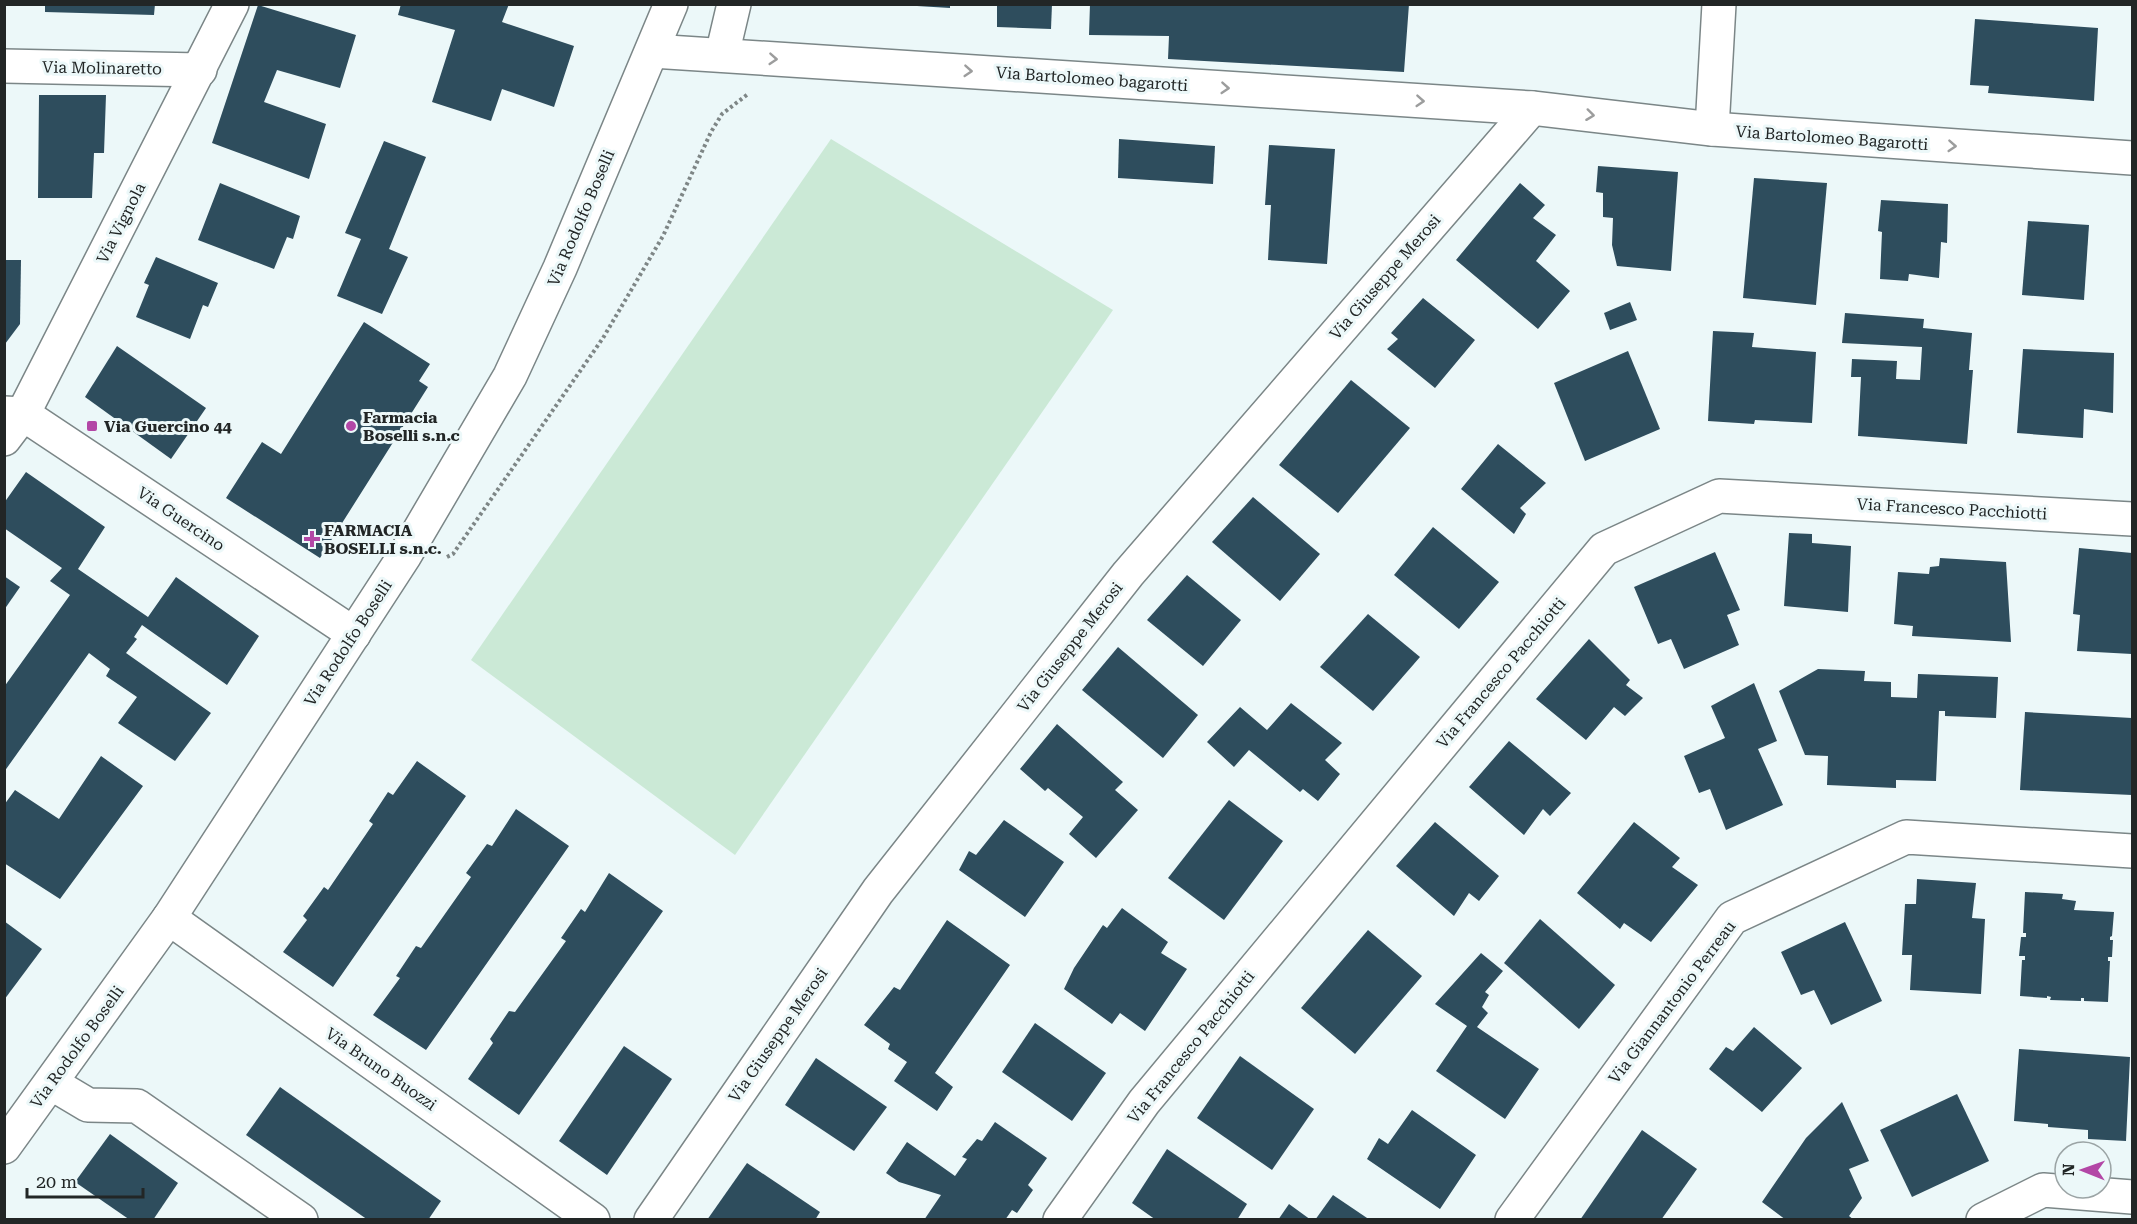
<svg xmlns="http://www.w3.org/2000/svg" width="2137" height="1224" font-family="'Roboto Serif',serif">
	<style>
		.green { fill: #cbe9d6 }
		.building { fill: #2e4d5d }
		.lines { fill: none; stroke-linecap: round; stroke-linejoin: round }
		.minor-casing { stroke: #7b8687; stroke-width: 36 }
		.path { stroke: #7e8686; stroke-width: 4; stroke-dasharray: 3 3; stroke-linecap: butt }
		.minor { stroke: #fff; stroke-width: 33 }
		.oneway { stroke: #9c9d9d }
		.poi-dot { fill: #b347a6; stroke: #ecf8f9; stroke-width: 2 }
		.labels { text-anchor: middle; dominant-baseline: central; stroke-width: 6; stroke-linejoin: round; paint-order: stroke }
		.street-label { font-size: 16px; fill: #222626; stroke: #ecf8f9 }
		.poi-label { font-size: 16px; font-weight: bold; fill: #222626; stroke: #ecf8f9; text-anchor: start }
	</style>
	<rect width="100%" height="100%" fill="#ecf8f9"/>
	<!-- green -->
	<path class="green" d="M831,139L1113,310L735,855L471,660Z"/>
	<!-- building -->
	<g class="building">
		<path d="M45,4H155L154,15L45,12Z"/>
		<path d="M401,4H509L502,22L574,46L554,107L502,89L491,121L432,102L455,30L398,15Z"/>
		<path d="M917,4H950V8L917,6Z"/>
		<path d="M997,4H1052L1051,29L997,27Z"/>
		<path d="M1090,4H1409L1404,72L1168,59L1169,36L1089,35Z"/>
		<path d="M258,5L356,35L340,88L277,70L264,102L326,124L309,179L212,143Z"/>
		<path d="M1975,19L2098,28L2094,101L1988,93L1989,86L1970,85Z"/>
		<path d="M39,95H106L104,153H94L92,198H38Z"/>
		<path d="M1119,139L1215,146L1213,184L1118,178Z"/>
		<path d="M384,141L426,157L389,249L408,257L382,314L337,296L361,239L345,233Z"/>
		<path d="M1269,145L1335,149L1327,264L1268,260L1271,205H1265Z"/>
		<path d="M1598,166L1678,172L1671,271L1617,266L1612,245L1613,218L1603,217V193L1596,192Z"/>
		<path d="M1754,178L1827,183L1816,305L1743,298Z"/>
		<path d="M220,183L300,216L293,239L287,237L274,269L198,240Z"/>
		<path d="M1520,183L1545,205L1533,218L1556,235L1536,261L1570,291L1538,329L1456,260Z"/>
		<path d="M1881,200L1948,204L1947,243L1941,242L1939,278L1909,274L1908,281L1880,279L1882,232L1878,231Z"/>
		<path d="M2028,221L2089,225L2084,300L2022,295Z"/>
		<path d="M156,257L218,283L208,307L203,305L190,339L136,317L149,285L144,283Z"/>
		<path d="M5,260H21L20,324L5,344Z"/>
		<path d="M1423,298L1475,340L1435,388L1387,349L1398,339L1391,333Z"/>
		<path d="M1630,302L1637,320L1610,330L1604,313Z"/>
		<path d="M1845,313L1924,319L1923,328L1972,333L1969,370H1973L1967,444L1858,436L1861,377H1851L1852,359L1897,361L1896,379L1920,380L1922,347L1842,343Z"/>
		<path d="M364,322L430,364L419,381L428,387L320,558L226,498L262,442L281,454Z"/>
		<path d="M1713,331L1754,333L1752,347L1816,352L1812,423L1755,420L1754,424L1708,421Z"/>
		<path d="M117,346L206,408L171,459L85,397Z"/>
		<path d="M2023,349L2114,353L2113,413L2084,409L2083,438L2017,433Z"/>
		<path d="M1628,351L1660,429L1585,461L1554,383Z"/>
		<path d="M1351,380L1410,428L1338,513L1279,465Z"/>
		<path d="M1498,444L1546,483L1520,508L1526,514L1514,534L1461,489Z"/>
		<path d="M26,472L105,527L78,569L148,617L176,577L259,636L227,685L142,625L134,637L137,639L126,653L211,713L175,761L118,723L137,697L106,676L110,669L89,653L4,772V687L70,595L50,581L62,568L4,528V503Z"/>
		<path d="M1253,497L1320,554L1280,601L1212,542Z"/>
		<path d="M1433,527L1499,582L1459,629L1394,575Z"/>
		<path d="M1789,533L1812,534V543L1851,546L1848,612L1784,606Z"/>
		<path d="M2079,548L2132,553V654L2077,651L2080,615L2073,614Z"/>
		<path d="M1715,552L1740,610L1727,615L1739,645L1684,669L1671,639L1658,644L1634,587Z"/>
		<path d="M1940,558L2006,562L2011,642L1912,636L1913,626L1894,624L1898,572L1929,574L1930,567L1939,566Z"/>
		<path d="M1187,575L1241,620L1203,666L1147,620Z"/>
		<path d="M4,576L20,587L4,610Z"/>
		<path d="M1368,614L1420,657L1373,711L1320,667Z"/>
		<path d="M1589,639L1630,680L1626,685L1643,698L1625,716L1614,707L1586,740L1536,699Z"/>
		<path d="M1118,647L1198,715L1163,758L1082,690Z"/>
		<path d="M1818,669L1865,671L1864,681L1891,682V697L1917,698L1918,674L1998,677L1996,718L1945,716V711H1939L1936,781L1896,780V788L1827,785L1828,756L1805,755L1779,691Z"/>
		<path d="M1754,683L1777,741L1758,749L1783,805L1726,830L1710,789L1699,793L1684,756L1725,738L1711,706Z"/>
		<path d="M1291,703L1342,743L1325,760L1340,774L1318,801L1303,789L1300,792L1249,750L1234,767L1207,742L1240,707L1267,730Z"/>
		<path d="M2025,712L2132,718V795L2020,790Z"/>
		<path d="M1057,724L1123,782L1115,790L1138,810L1096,858L1069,834L1083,817L1048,788L1045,791L1020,769Z"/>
		<path d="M1509,741L1571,793L1550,816L1543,809L1524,835L1469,787Z"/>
		<path d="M101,756L143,786L60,899L4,863V805L15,790L59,819Z"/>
		<path d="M417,761L466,796L333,987L283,952L307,920L303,916L324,887L328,890L373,824L369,821L388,792L393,795Z"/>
		<path d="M1229,800L1283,841L1224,920L1168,878Z"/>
		<path d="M516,809L569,846L426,1050L373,1015L400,978L396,976L416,946L421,948L471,877L466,873L487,844L492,846Z"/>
		<path d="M1004,820L1064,862L1025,917L959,870L969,851L976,855Z"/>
		<path d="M1435,822L1499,876L1479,901L1469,893L1454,916L1396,866Z"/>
		<path d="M1634,822L1680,858L1672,867L1698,885L1651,942L1624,923L1620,929L1577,893Z"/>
		<path d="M609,873L663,911L519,1115L468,1079L493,1043L490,1039L509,1011L515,1012L566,941L561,938L581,909L585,912Z"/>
		<path d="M1917,879L1976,883L1972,918L1985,919L1981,994L1910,990L1912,955H1902L1905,904H1916Z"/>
		<path d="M2025,892L2063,894L2062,899L2076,901L2074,910L2114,912L2112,936L2110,937V940H2113L2112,957H2108V961H2110L2108,1002L2084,1001V998H2081V1001L2050,1000L2051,997L2047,996V998L2020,996L2022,960H2025V956H2019L2021,937H2026V933H2023Z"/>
		<path d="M1122,908L1168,942L1161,953L1187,969L1145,1031L1120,1013L1112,1024L1064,989L1074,968L1103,925L1107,928Z"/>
		<path d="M1540,919L1615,985L1579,1029L1504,963Z"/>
		<path d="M947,920L1010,965L935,1073L953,1087L937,1111L894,1081L907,1062L888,1049L890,1044L864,1025L894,987L900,990Z"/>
		<path d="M4,921L42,949L4,1000Z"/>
		<path d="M1845,922L1882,1001L1831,1025L1814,990L1801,995L1781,952Z"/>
		<path d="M1368,930L1422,976L1355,1054L1301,1008Z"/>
		<path d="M1481,953L1503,971L1485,992L1489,995L1482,1007L1488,1013L1477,1027L1539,1069L1505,1119L1436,1071L1467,1026L1435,1004Z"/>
		<path d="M1035,1023L1106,1073L1072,1121L1002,1072Z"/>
		<path d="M1754,1027L1802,1068L1762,1112L1709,1069L1726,1047L1733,1051Z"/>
		<path d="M624,1046L672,1079L607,1175L559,1141Z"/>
		<path d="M2019,1049L2130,1057L2126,1141L2088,1139V1130L2048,1127V1124L2014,1121Z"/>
		<path d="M1240,1056L1314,1109L1272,1170L1197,1118Z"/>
		<path d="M816,1058L887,1107L854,1151L785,1105Z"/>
		<path d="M280,1087L441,1201L428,1220H368L246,1135Z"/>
		<path d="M1957,1094L1989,1161L1912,1197L1880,1130Z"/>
		<path d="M1842,1102L1869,1161L1849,1169L1862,1198L1849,1216L1854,1220H1786L1762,1202L1806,1138Z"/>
		<path d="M1412,1110L1476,1155L1440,1209L1367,1159L1379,1138L1388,1144Z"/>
		<path d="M995,1122L1047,1158L1028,1185L1033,1190L1017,1213L1012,1210L1005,1220H924L941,1195L899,1182L886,1173L907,1142L955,1176L967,1159L962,1157L977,1139L982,1141Z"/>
		<path d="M1642,1130L1697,1169L1661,1220H1580Z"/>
		<path d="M110,1134L178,1183L153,1220H130L75,1182Z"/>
		<path d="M1167,1149L1247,1204L1237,1220H1156L1132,1203Z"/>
		<path d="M747,1163L820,1212L815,1220H707Z"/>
		<path d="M1333,1195L1370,1220H1315Z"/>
		<path d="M1289,1204L1311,1220H1278Z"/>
	</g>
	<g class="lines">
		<!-- minor casing -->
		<g class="minor-casing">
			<g id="minor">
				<path d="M652,51L1532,108L1712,129L2132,158"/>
				<path d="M722,55L734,4"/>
				<path d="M4,66L200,70"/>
				<path d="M1712,129L1719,4"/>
				<path d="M4,413L23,414L354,634"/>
				<path d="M4,439L23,414L232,4"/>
				<path d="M169,918L593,1220"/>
				<path d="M51,1083L88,1105L137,1106L301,1220"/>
				<path d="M4,1147L169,918L405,555L510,376L560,268L671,4"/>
				<path d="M651,1220L878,891L1128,574L1532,108"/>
				<path d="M1060,1220L1144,1102L1604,549L1719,496L2132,519"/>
				<path d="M1512,1220L1732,918L1906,837L2132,851"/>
				<path d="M1983,1220L2043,1190L2132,1197"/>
			</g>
		</g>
		<!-- path -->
		<path class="path" d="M447,557L453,554L603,338L663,236L711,132L722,114L748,94"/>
		<!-- minor -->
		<use href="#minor" class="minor"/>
	</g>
	<!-- one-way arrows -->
	<defs><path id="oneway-chevron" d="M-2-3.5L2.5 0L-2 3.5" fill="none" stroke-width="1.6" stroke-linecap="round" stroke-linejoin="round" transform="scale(1.5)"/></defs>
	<g class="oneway">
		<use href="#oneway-chevron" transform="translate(773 59) rotate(4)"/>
		<use href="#oneway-chevron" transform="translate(968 71) rotate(4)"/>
		<use href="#oneway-chevron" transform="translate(1225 88) rotate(4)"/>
		<use href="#oneway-chevron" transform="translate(1420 101) rotate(4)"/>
		<use href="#oneway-chevron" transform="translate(1590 115) rotate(7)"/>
		<use href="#oneway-chevron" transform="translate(1952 146) rotate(4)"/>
	</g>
	<!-- markers -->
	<g class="poi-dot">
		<rect x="86" y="420" width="12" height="12" rx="3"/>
		<circle cx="351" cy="426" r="6"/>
		<path d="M309 530h6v6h6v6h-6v6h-6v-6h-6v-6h6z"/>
	</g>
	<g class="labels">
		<!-- street labels -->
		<g class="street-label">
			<text transform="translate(102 68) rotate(1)">Via Molinaretto</text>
			<text transform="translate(1092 79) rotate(4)">Via Bartolomeo bagarotti</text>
			<text transform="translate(1832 138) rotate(4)">Via Bartolomeo Bagarotti</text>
			<text transform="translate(581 218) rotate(-67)">Via Rodolfo Boselli</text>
			<text transform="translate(121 223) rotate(-63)">Via Vignola</text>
			<text transform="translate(1385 277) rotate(-49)">Via Giuseppe Merosi</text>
			<text transform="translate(1952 509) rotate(3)">Via Francesco Pacchiotti</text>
			<text transform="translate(181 519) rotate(34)">Via Guercino</text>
			<text transform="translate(348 643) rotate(-57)">Via Rodolfo Boselli</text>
			<text transform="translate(1070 647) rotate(-52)">Via Giuseppe Merosi</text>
			<text transform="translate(1501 673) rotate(-50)">Via Francesco Pacchiotti</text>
			<text transform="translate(1672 1002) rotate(-53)">Via Giannantonio Perreau</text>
			<text transform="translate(778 1035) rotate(-55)">Via Giuseppe Merosi</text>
			<text transform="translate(77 1047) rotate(-54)">Via Rodolfo Boselli</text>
			<text transform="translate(1191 1047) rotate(-51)">Via Francesco Pacchiotti</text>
			<text transform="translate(381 1069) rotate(35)">Via Bruno Buozzi</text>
		</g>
		<!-- poi labels -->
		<g class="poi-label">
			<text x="363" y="417">Farmacia<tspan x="363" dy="18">Boselli s.n.c</tspan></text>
			<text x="104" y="426">Via Guercino 44</text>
			<text x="324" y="530">FARMACIA<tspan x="324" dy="18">BOSELLI s.n.c.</tspan></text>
		</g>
	</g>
	<!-- border -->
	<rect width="2137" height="1224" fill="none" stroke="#222626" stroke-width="12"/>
	<!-- north arrow -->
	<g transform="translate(2083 1170) rotate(271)"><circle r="28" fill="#ecf8f9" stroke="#9ba4a5" stroke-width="1.5"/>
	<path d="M0-4.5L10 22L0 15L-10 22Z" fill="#b347a6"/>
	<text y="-9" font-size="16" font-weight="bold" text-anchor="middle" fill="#222626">N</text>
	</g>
	<!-- scale -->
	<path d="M27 1188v9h116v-9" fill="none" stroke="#222626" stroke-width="3"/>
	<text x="36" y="1188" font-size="18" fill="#222626" stroke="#ecf8f9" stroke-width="4.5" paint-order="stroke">20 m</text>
</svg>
